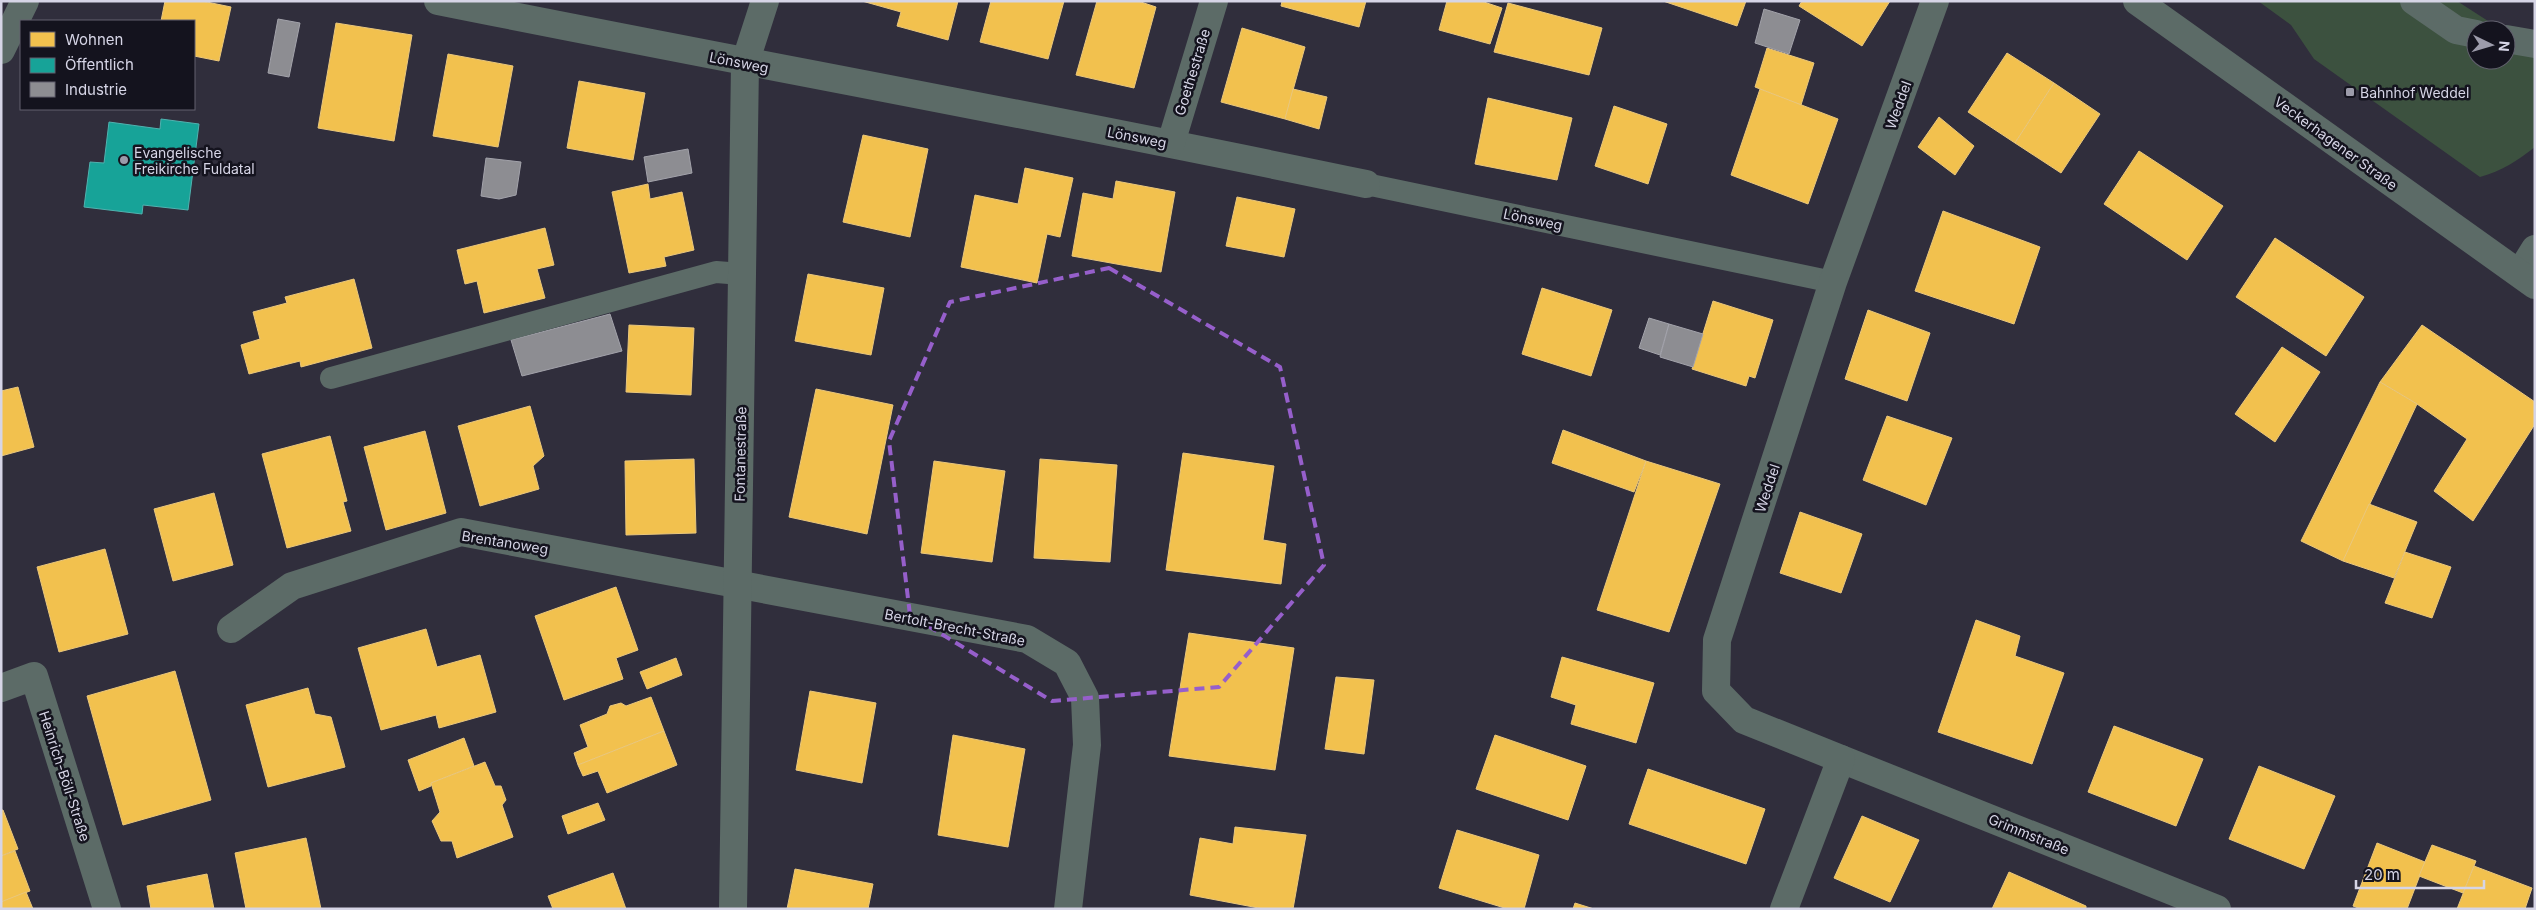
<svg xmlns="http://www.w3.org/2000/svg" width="2536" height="910" font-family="Inter,sans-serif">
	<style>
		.green { fill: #3c513f }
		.homes { fill: #f2c14e; stroke: #eac77c }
		.public { fill: #17a398; stroke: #50b2af }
		.industry { fill: #8d8d92; stroke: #a3a3ab }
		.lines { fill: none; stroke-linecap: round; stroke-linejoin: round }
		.service { stroke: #5c6b67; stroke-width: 22 }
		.minor { stroke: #5c6b67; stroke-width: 28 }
		.tertiary { stroke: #5c6b67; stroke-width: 28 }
		.marked { fill: none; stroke: #965fcb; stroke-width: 4; stroke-dasharray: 10 6; stroke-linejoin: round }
		.poi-dot { fill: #9c9baa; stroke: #14131e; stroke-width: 2 }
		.labels { text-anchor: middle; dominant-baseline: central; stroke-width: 5; stroke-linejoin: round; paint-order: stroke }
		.street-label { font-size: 14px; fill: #d6d5e6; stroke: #14131e }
		.poi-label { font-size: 14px; fill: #d6d5e6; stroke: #14131e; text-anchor: start }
	</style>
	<rect width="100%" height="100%" fill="#302e3c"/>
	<!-- green -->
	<path class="green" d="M2258,1H2457L2502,30H2476V60H2506V32L2535,50V147C2517,161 2502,171 2480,177L2314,59L2291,25Z"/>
	<!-- homes -->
	<g class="homes">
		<path d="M165,1H202L231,7L219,61L194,56V21H161Z"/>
		<path d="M862,1H958L948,40L897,26L901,12Z"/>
		<path d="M991,1H1064L1048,59L980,42Z"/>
		<path d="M1097,1H1138L1156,7L1134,88L1076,75Z"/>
		<path d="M1282,1H1366L1359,27L1281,6Z"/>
		<path d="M1447,1H1481L1502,8L1490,44L1439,30Z"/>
		<path d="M1663,1H1746L1737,26Z"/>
		<path d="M1802,1H1890L1862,46L1799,6Z"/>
		<path d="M1508,3L1602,28L1589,75L1494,52Z"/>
		<path d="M336,23L412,35L394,141L318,128Z"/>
		<path d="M1242,28L1305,47L1285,119L1221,102Z"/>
		<path d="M1767,48L1814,63L1801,105L1755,87Z"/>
		<path d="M2007,53L2054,83L2015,143L1968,112Z"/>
		<path d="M448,54L513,66L498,147L433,136Z"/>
		<path d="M579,81L645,93L633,160L567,148Z"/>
		<path d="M2054,83L2100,114L2061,173L2015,143Z"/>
		<path d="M1293,89L1327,97L1319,129L1285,119Z"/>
		<path d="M1760,89L1838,119L1808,204L1731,175Z"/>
		<path d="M1488,98L1572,118L1557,180L1475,164Z"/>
		<path d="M1614,106L1667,124L1648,184L1595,166Z"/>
		<path d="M1939,117L1974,146L1955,175L1918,147Z"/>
		<path d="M863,135L928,149L910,237L843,222Z"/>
		<path d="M2139,151L2223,206L2187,260L2104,204Z"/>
		<path d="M1025,168L1073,178L1060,237L1047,234L1037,283L961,267L975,195L1018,204Z"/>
		<path d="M1116,181L1175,192L1161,272L1072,256L1083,193L1113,199Z"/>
		<path d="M648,184L650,199L682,192L694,250L664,257L666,266L629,273L612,192Z"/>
		<path d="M1237,197L1295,209L1284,257L1226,246Z"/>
		<path d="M1943,211L2040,247L2014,324L1915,291Z"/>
		<path d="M545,228L554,265L537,269L545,298L484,313L477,281L465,284L457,250Z"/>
		<path d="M2275,238L2364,297L2326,356L2236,297Z"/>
		<path d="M808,274L884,288L871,355L795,341Z"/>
		<path d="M354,279L372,348L301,367L300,361L249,374L241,345L260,339L253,312L287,303L285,297Z"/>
		<path d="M1542,288L1612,310L1591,376L1522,354Z"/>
		<path d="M1713,301L1773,320L1755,378L1749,376L1746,386L1692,369Z"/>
		<path d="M1868,310L1930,333L1907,401L1845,379Z"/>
		<path d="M629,325L694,328L691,395L626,392Z"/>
		<path d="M2422,325L2535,402V424L2473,521L2434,491L2467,439L2417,404L2380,382Z"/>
		<path d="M2282,347L2320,372L2275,442L2235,414Z"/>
		<path d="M2380,382L2417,404L2343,561L2301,541Z"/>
		<path d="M18,387L34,447L1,456V391Z"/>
		<path d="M816,389L893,405L867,534L789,517Z"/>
		<path d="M530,406L544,456L533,466L539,489L480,506L458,426Z"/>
		<path d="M1887,416L1952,438L1926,505L1863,480Z"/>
		<path d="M1563,430L1646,461L1634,492L1552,463Z"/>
		<path d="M425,431L446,513L386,530L364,447Z"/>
		<path d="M330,436L347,501L343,502L351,531L287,548L262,454Z"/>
		<path d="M1183,453L1274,466L1263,540L1286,544L1281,584L1166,570Z"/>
		<path d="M694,459L696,533L626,535L625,461Z"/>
		<path d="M1040,459L1117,465L1110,562L1034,558Z"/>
		<path d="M934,461L1005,471L992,562L921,553Z"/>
		<path d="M1646,461L1720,484L1669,632L1597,610Z"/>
		<path d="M214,493L233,565L173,581L154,509Z"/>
		<path d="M2369,504L2417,522L2394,578L2343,561Z"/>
		<path d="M1800,512L1862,534L1841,593L1780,573Z"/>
		<path d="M105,549L128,634L59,652L37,567Z"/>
		<path d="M2405,552L2451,567L2432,618L2385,603Z"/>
		<path d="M616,587L638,650L616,658L623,679L564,700L535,616Z"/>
		<path d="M1976,620L2020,636L2015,656L2064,673L2032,764L1938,732Z"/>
		<path d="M426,629L437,667L480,655L496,712L439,728L436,715L381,730L358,648Z"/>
		<path d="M1189,633L1294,648L1275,770L1169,756Z"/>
		<path d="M1562,657L1654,683L1636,743L1571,724L1576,705L1551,697Z"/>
		<path d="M676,658L682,675L647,689L640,672Z"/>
		<path d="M175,671L211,800L123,825L87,696Z"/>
		<path d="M1336,677L1374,680L1364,754L1325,749Z"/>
		<path d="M308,688L315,714L331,717L345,767L268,787L246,705Z"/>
		<path d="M810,691L876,703L862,783L796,770Z"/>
		<path d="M651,697L664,731L578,765L574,753L588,747L580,725L607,714L610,706L621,703L626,706Z"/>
		<path d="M2114,726L2203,759L2176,826L2088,792Z"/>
		<path d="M664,731L677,765L607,793L598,771L583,776L578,765Z"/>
		<path d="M953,735L1025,749L1008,847L938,835Z"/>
		<path d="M1495,735L1586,766L1568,820L1476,789Z"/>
		<path d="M464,738L474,766L431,783V786L419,791L408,760Z"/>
		<path d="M485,762L495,786H501L506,800L502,805L513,837L457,858L452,841H441L432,821L440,812L431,783Z"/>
		<path d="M2259,766L2335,796L2304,869L2229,839Z"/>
		<path d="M1648,769L1765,809L1746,864L1629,824Z"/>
		<path d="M598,803L605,820L568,834L562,816Z"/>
		<path d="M1,810H3L18,849L1,856Z"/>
		<path d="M1862,816L1919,840L1890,902L1834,878Z"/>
		<path d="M1235,827L1306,835L1293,909H1264L1190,895L1200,838L1233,844Z"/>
		<path d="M1457,830L1539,855L1524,909H1508L1439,888Z"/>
		<path d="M306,838L321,909H246L235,853Z"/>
		<path d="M2377,843L2425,862L2407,909H2361L2353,906Z"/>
		<path d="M2432,845L2476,861L2463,893L2419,876Z"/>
		<path d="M15,851L30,891L1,902V856Z"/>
		<path d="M2474,866L2532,888L2525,909H2457Z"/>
		<path d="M795,869L873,884L868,909H787Z"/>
		<path d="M2009,872L2086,906V909H1992Z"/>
		<path d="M613,873L626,909H553L548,896Z"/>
		<path d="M207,874L214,909H151L147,886Z"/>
		<path d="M26,892L33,909H1V902Z"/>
		<path d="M1575,903L1594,909H1573Z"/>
	</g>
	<!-- public -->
	<path class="public" d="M161,119L199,124L188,210L143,205L142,214L84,207L90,162L104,163L109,122L160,129Z"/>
	<!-- industry -->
	<g class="industry">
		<path d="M1764,9L1800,20L1789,54L1755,43Z"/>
		<path d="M278,19L300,23L289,77L268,73Z"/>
		<path d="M688,149L692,173L648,182L644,157Z"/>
		<path d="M486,158L521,162L516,195L499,199L481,196Z"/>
		<path d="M610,314L622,351L522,376L511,340Z"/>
		<path d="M1649,318L1669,324L1660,355L1639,348Z"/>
		<path d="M1669,324L1703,334L1693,367L1660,357Z"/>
	</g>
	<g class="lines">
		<!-- service -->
		<g class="service">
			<path d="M1366,184L1833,282"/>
			<path d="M331,378L716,272L742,274"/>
		</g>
		<!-- minor -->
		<g class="minor">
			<path d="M438,1C747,63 1057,119 1366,184"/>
			<path d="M2414,1L2456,30L2476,34"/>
			<path d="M2506,39L2535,44"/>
			<path d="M1171,143L1214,1"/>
			<path d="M2520,273L2535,249"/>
			<path d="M231,629L292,586L461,532L1027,639L1067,663L1085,698L1087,745L1068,909"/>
			<path d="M1,688L34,676L107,909"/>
			<path d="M1841,759L2217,909"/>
			<path d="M733,909L745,63L765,1"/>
			<path d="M1784,909L1841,759L1744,720L1716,691L1717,640L1833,282L1935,1"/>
		</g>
		<!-- tertiary -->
		<g class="tertiary">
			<path d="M2137,1L2535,285"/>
			<path d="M1,50L25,1"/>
		</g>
	</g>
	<!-- marked area -->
	<path class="marked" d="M1109,268L1280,367L1324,565L1219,687L1052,701L910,615L889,441L950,302Z"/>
	<!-- markers -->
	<g class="poi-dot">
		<rect x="2345" y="87" width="10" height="10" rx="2.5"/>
		<circle cx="124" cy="160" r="5"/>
	</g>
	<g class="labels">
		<!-- street labels -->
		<g class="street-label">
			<text transform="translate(739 62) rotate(11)">Lönsweg</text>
			<text transform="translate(1192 72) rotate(-73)">Goethestraße</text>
			<text transform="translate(1898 105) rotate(-70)">Weddel</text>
			<text transform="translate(1137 137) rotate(11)">Lönsweg</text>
			<text transform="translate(2336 143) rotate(36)">Veckerhagener Straße</text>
			<text transform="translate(1533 219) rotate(12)">Lönsweg</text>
			<text transform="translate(740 454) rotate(-89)">Fontanestraße</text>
			<text transform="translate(1767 488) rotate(-72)">Weddel</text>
			<text transform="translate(505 542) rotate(9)">Brentanoweg</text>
			<text transform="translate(955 627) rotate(11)">Bertolt-Brecht-Straße</text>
			<text transform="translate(65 776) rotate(72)">Heinrich-Böll-Straße</text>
			<text transform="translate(2029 834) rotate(22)">Grimmstraße</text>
		</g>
		<!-- poi labels -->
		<g class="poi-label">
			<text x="2360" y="92">Bahnhof Weddel</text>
			<text x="134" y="152">Evangelische<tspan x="134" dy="16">Freikirche Fuldatal</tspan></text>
		</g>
	</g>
	<!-- border -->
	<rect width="2536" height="910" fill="none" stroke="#d6d5e6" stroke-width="5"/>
	<!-- legend -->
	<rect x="20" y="20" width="175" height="90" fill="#14131e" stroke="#62616e"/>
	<rect x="30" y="32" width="25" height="15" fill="#f2c14e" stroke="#62616e"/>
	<text x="65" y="45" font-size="15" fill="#d6d5e6">Wohnen</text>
	<rect x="30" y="58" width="25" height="15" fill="#17a398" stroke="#62616e"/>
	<text x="65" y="70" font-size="15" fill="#d6d5e6">Öffentlich</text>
	<rect x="30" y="82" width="25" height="15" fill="#8d8d92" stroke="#62616e"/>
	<text x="65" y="95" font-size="15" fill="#d6d5e6">Industrie</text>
	<!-- north arrow -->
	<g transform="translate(2491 45) rotate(95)"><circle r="24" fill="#14131e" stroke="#62616e"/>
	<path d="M0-4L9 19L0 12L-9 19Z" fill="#9c9baa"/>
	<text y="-8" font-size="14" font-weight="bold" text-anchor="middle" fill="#d6d5e6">N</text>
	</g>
	<!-- scale -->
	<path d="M2356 880v8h128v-8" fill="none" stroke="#d6d5e6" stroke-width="2.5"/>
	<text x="2364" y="880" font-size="15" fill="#d6d5e6" stroke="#14131e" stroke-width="4" paint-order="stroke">20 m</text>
</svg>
